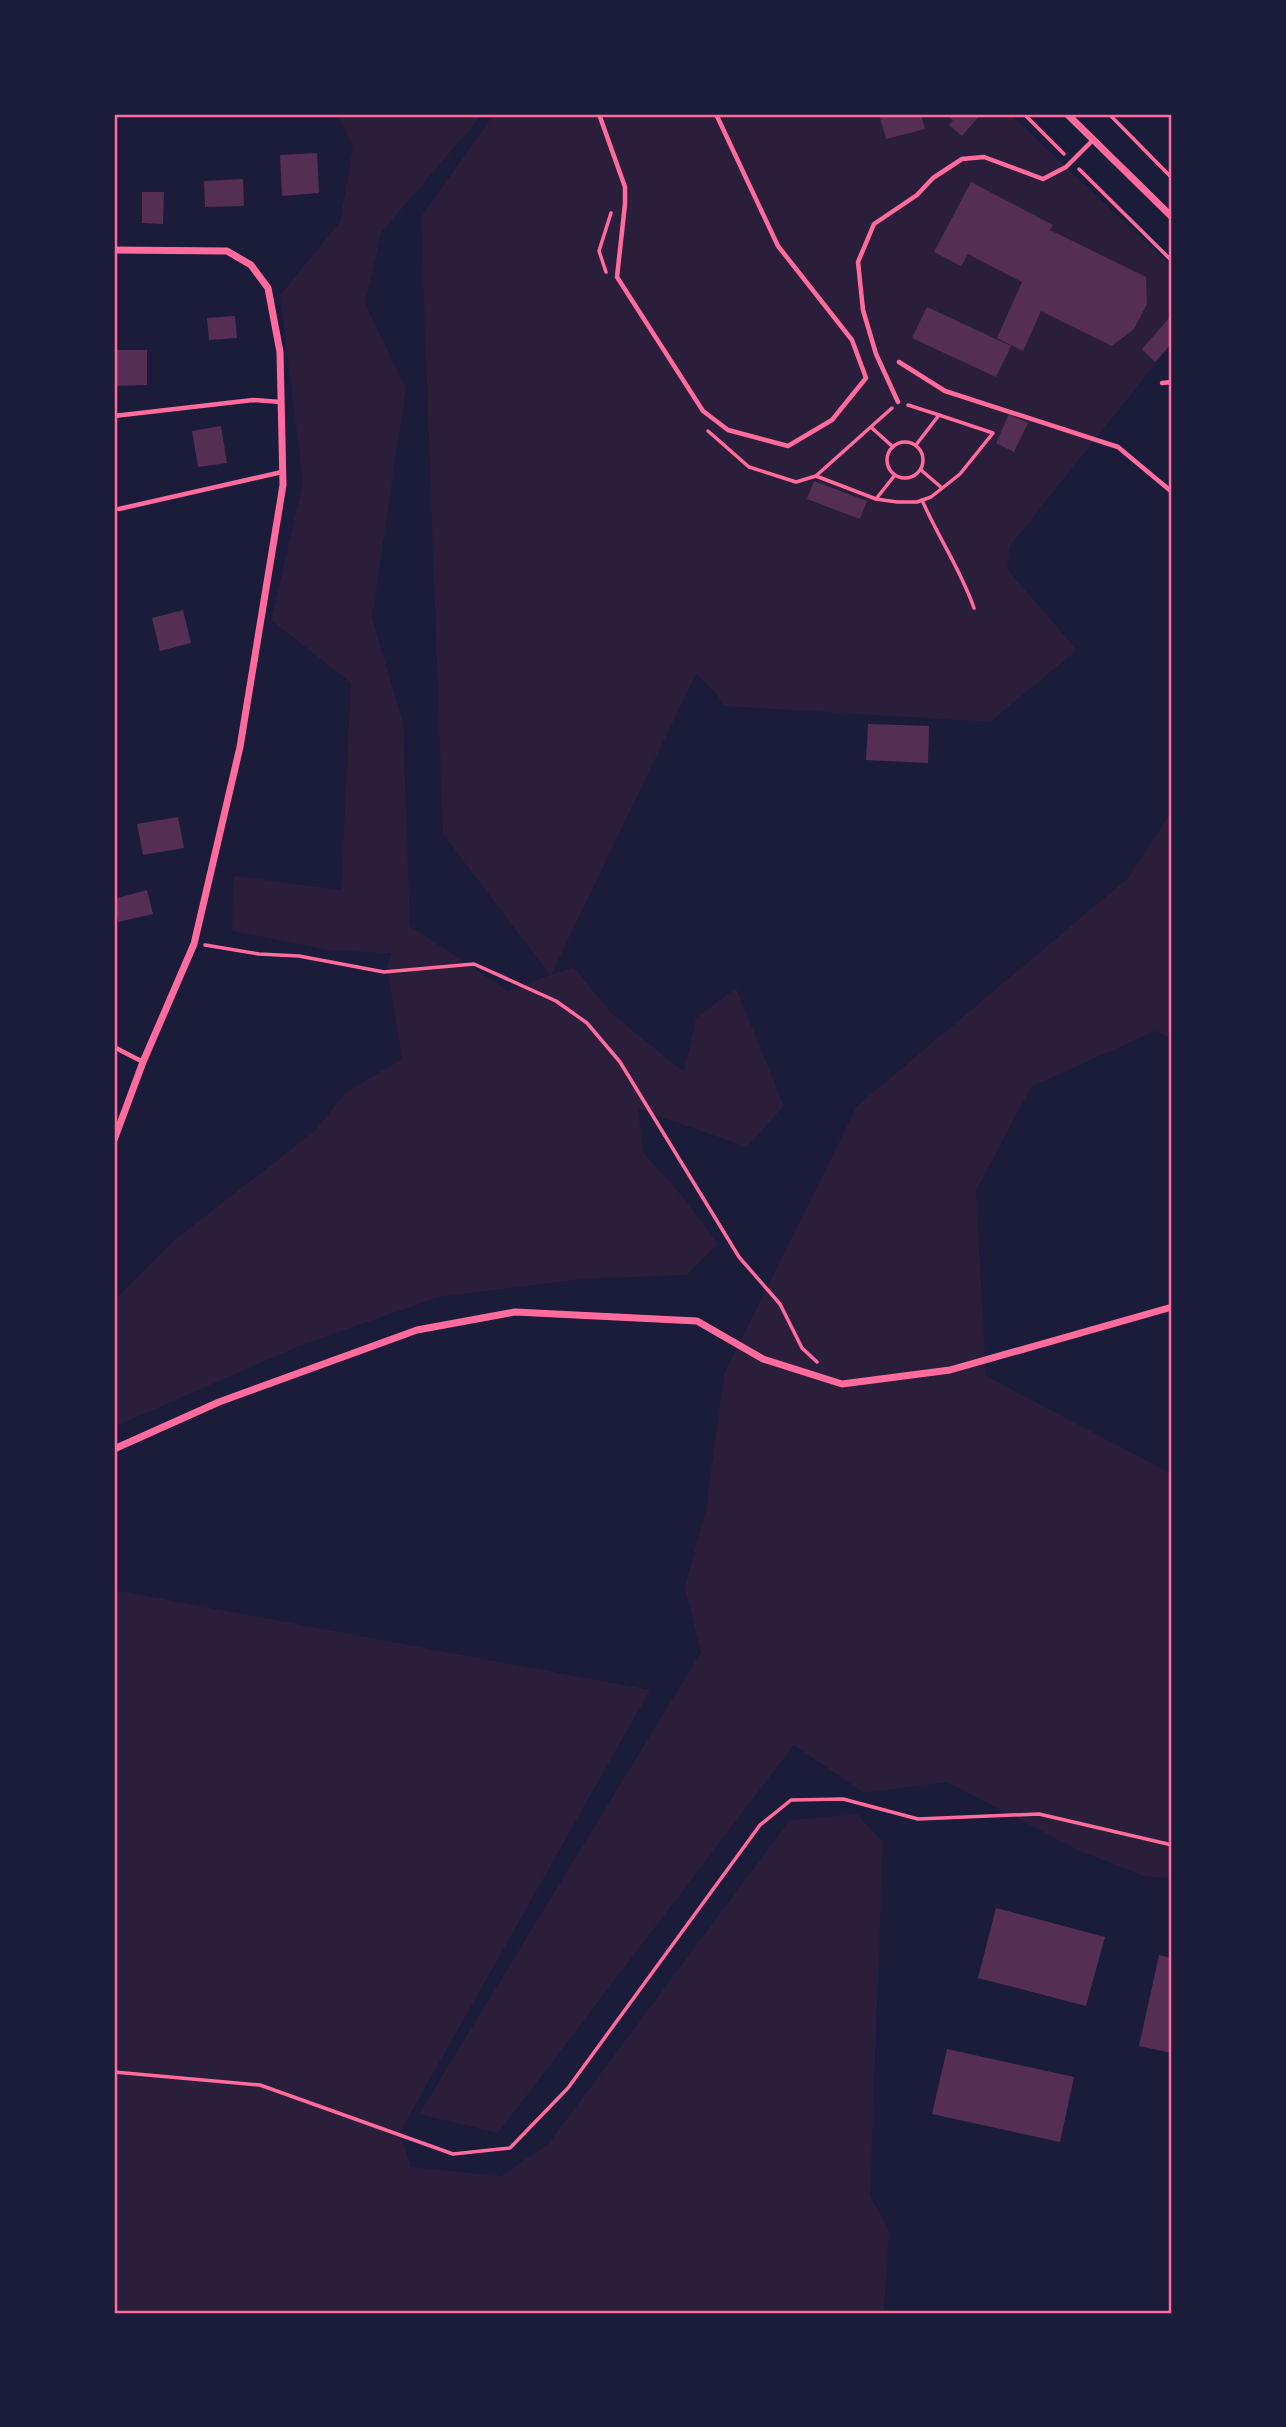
<svg xmlns="http://www.w3.org/2000/svg" width="1286" height="2427" font-family="Commissioner,sans-serif">
	<style>
		.green { fill: #2a1e3b }
		.building { fill: #542f53 }
		.lines { fill: none; stroke-linecap: round; stroke-linejoin: round }
		.path { stroke: #ff6b9d; stroke-width: 3.5 }
		.service { stroke: #ff6b9d; stroke-width: 4.5 }
		.minor { stroke: #ff6b9d; stroke-width: 7 }
		.neatline { fill: none; stroke: #ff6b9d; stroke-width: 2.5 }
	</style>
	<rect width="100%" height="100%" fill="#1b1b3a"/>
	<!-- green -->
	<g class="green">
		<path d="M337,114H483L381,233L365,304L406,388L372,618L403,723L410,926L508,991L550,975L443,834L421,217L489,121L497,114H1010L1172,267V343L1010,546L1007,569L1077,650L990,722L724,706L716,693L696,674L551,975L574,967L611,1013L684,1072L696,1018L736,988L784,1106L747,1147L638,1109L643,1152L686,1201L718,1244L686,1275L583,1279L439,1297L304,1344L114,1427V1301L178,1237L315,1131L345,1093L402,1059L387,966L392,953L333,951L232,931L234,876L341,890L351,683L271,620L303,483L280,295L340,222L353,147Z"/>
		<path d="M1172,811V1039L1155,1031L1031,1087L976,1191L986,1376L1172,1474V1879L1144,1876L1082,1852L947,1782L864,1793L794,1745L498,2133L419,2114L701,1652L685,1587L706,1509L724,1374L857,1106L1128,878Z"/>
		<path d="M114,1590L650,1690L400,2132L411,2167L501,2176L548,2144L790,1820L857,1814L883,1842L870,2196L889,2230L884,2313H114Z"/>
	</g>
	<!-- building -->
	<g class="building">
		<path d="M879,114H921L925,129L886,139Z"/>
		<path d="M945,114H981L962,136L949,125L953,120Z"/>
		<path d="M317,153L319,193L282,196L280,155Z"/>
		<path d="M243,179L244,206L205,207L204,181Z"/>
		<path d="M971,182L1053,225L1050,230L1146,277L1147,304L1134,329L1112,346L1041,311L1023,351L997,338L1022,282L968,254L961,266L934,252Z"/>
		<path d="M142,192H164L163,224L142,223Z"/>
		<path d="M927,307L1011,346L996,377L912,338Z"/>
		<path d="M1172,315V343L1155,362L1142,349Z"/>
		<path d="M235,316L237,338L209,340L207,318Z"/>
		<path d="M114,350H147V385L114,386Z"/>
		<path d="M1009,414L1028,423L1014,452L996,443Z"/>
		<path d="M221,426L227,463L198,467L192,431Z"/>
		<path d="M814,481L867,501L860,519L807,499Z"/>
		<path d="M183,610L191,643L160,651L152,618Z"/>
		<path d="M868,724L929,726L928,763L866,760Z"/>
		<path d="M178,817L184,848L143,855L137,824Z"/>
		<path d="M147,890L153,914L118,922L114,899Z"/>
		<path d="M996,1908L1105,1937L1086,2006L978,1978Z"/>
		<path d="M1159,1955L1172,1958V2053L1139,2046Z"/>
		<path d="M947,2049L1074,2077L1060,2142L932,2114Z"/>
	</g>
	<g class="lines">
		<!-- path -->
		<g class="path">
			<path d="M1024,114L1064,154"/>
			<path d="M1109,114L1172,178"/>
			<path d="M1079,169L1172,261"/>
			<path d="M606,272L599,251L611,213"/>
			<path d="M908,405L939,415L916,445"/>
			<path d="M872,428L893,447"/>
			<path d="M708,431L749,467L796,482L816,476L876,499L897,502H917L931,497L960,474L993,433L939,415"/>
			<circle cx="905" cy="460" r="18"/>
			<path d="M921,470L942,488"/>
			<path d="M817,475L892,408"/>
			<path d="M876,499L895,475"/>
			<path d="M922,500C938,537 961,570 974,608"/>
			<path d="M205,945L259,954L299,956L384,972L474,964L556,1001L587,1023L620,1062L739,1257L780,1304L802,1348L817,1362"/>
			<path d="M114,2072L260,2085L453,2154L510,2148L568,2088L760,1825L791,1800L843,1799L918,1819L1039,1814L1172,1845"/>
		</g>
		<!-- service -->
		<g class="service">
			<path d="M599,114L625,187V204L617,277L703,411L728,430L788,446L832,420L866,378L852,340L778,246L716,114"/>
			<path d="M899,362L945,391L1118,447L1172,492"/>
			<path d="M1162,383L1172,382"/>
			<path d="M898,402L876,354L863,310L858,262L874,224L917,195L933,178L962,159L984,157L1043,179L1066,167L1093,140"/>
			<path d="M114,416L253,400L281,402"/>
			<path d="M119,509L282,472"/>
			<path d="M114,1047L143,1062"/>
		</g>
		<!-- minor -->
		<g class="minor">
			<path d="M1067,114L1172,217"/>
			<path d="M114,250L227,251L251,265L268,288L280,352L283,485L240,747L194,944L143,1062L114,1140"/>
			<path d="M114,1449L219,1402L417,1330L515,1312L697,1321L763,1359L842,1384L950,1370L1172,1307"/>
		</g>
	</g>
	<!-- border -->
	<rect width="1286" height="2427" fill="none" stroke="#1b1b3a" stroke-width="231"/>
	<rect x="116" y="116" width="1054" height="2196" class="neatline"/>
</svg>
